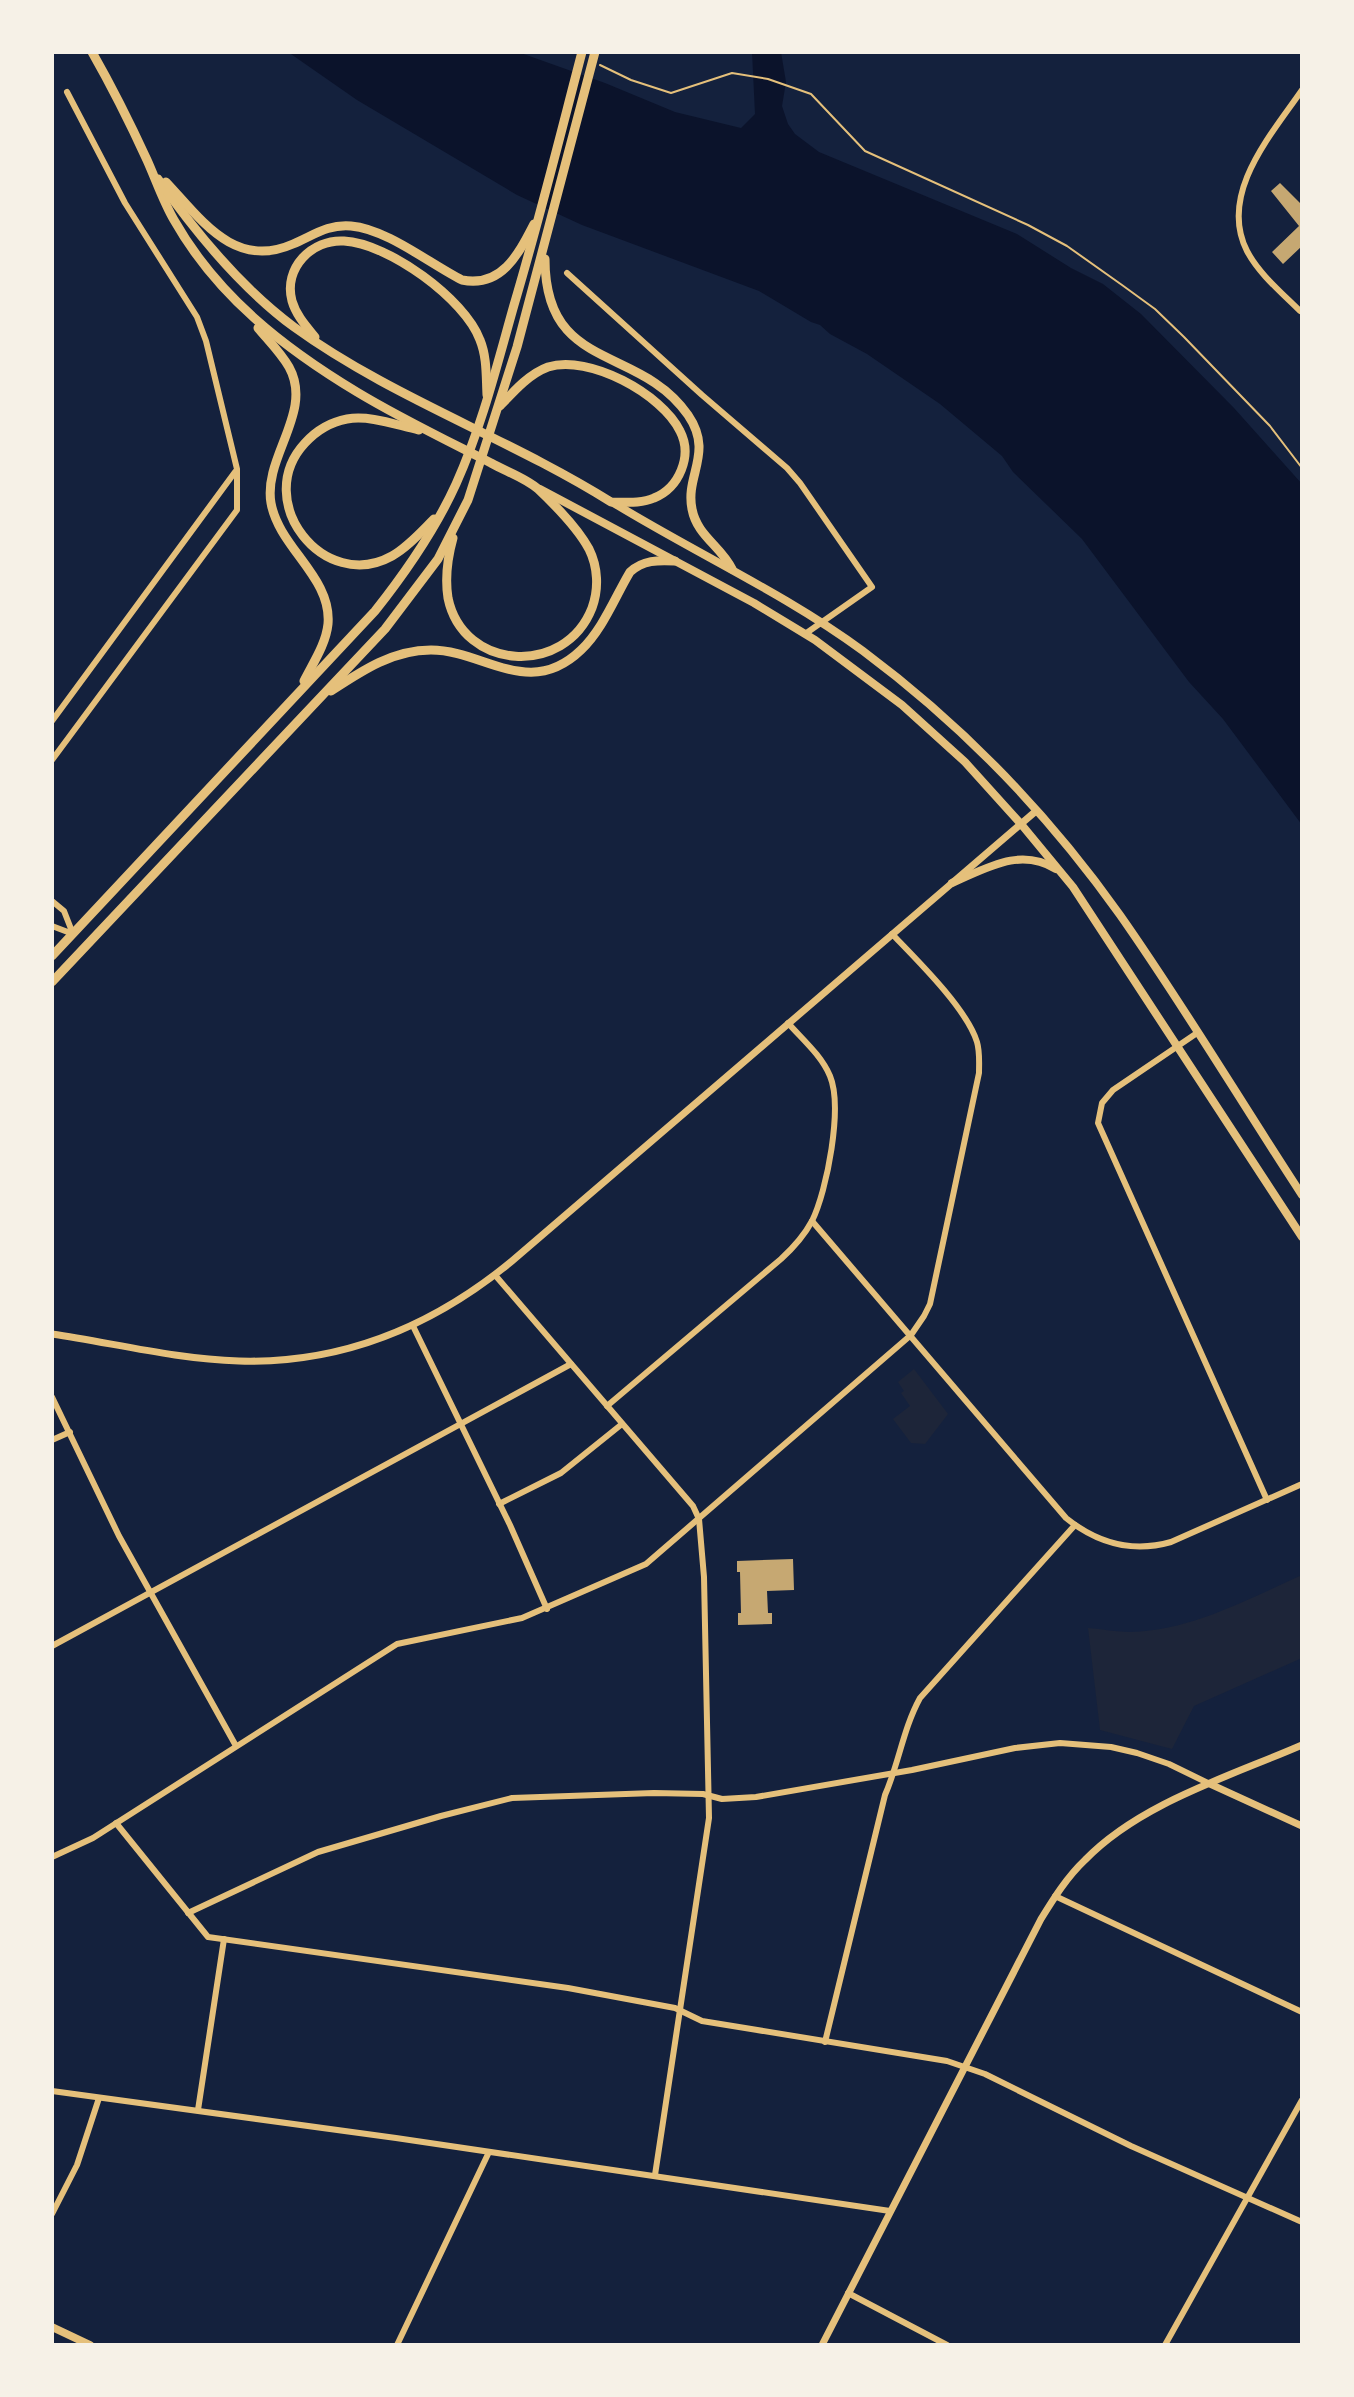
<svg xmlns="http://www.w3.org/2000/svg" width="1354" height="2397" font-family="'Archivo Narrow',sans-serif">
	<style>
		.green { fill: #1d2539 }
		.water { fill: #0b132b }
		.building { fill: #c6a872 }
		.lines { fill: none; stroke-linecap: round; stroke-linejoin: round }
		.path { stroke: #e5c07b; stroke-width: 2 }
		.minor { stroke: #e5c07b; stroke-width: 6 }
		.tertiary { stroke: #e5c07b; stroke-width: 7 }
		.secondary { stroke: #e5c07b; stroke-width: 8 }
		.primary { stroke: #e5c07b; stroke-width: 9 }
	</style>
	<rect width="100%" height="100%" fill="#14213d"/>
	<!-- green -->
	<g class="green">
		<path d="M914,1369L948,1414L925,1444L911,1443L893,1419L910,1406L901,1393L904,1391L898,1382Z"/>
		<path d="M1302,1575V1658L1194,1706L1172,1749L1100,1730L1088,1628C1102,1629 1117,1632 1131,1632C1193,1630 1248,1599 1302,1575Z"/>
	</g>
	<!-- water -->
	<path class="water" d="M288,52H518L605,83L675,112L741,128L755,114L752,52H781L786,82L782,106L788,124L795,134L819,152L1017,234L1071,268L1103,284L1141,314L1234,408L1302,484V825L1223,719L1189,682L1082,539L1013,472L1002,456L940,404L867,354L830,334L820,325L811,322L759,291L582,225L517,195L357,100Z"/>
	<!-- building -->
	<g class="building">
		<path d="M1280,183L1302,205V246L1283,264L1272,252L1299,226L1271,191Z"/>
		<path d="M793,1559L794,1590L767,1591L768,1613H772V1624L738,1625V1613H741L740,1572H737V1561Z"/>
	</g>
	<g class="lines">
		<!-- path -->
		<path class="path" d="M600,65L631,80L671,93L732,73L768,79L811,94L865,151L1028,225L1067,246L1122,285L1155,309L1184,337L1270,426L1302,468"/>
		<!-- minor -->
		<g class="minor">
			<path d="M567,273L702,395L787,468L800,483L872,587L805,634"/>
			<path d="M1300,311C1282,293 1259,274 1247,251C1218,194 1271,135 1302,90"/>
			<path d="M52,721L235,472"/>
			<path d="M52,760L237,510V469L206,341L197,317L125,203L67,92"/>
			<path d="M52,901L64,911L73,934L52,926"/>
			<path d="M1197,1033L1113,1090L1102,1103L1098,1123L1267,1500"/>
			<path d="M812,1221L1066,1518C1097,1543 1132,1553 1171,1542L1302,1484"/>
			<path d="M495,1275L693,1506L699,1519L704,1577L709,1818L655,2175"/>
			<path d="M413,1326L510,1525L547,1609"/>
			<path d="M52,1397L119,1536L236,1746"/>
			<path d="M607,1406L781,1259C793,1248 804,1236 812,1221C827,1191 843,1107 830,1076C821,1055 803,1040 788,1023"/>
			<path d="M52,1440L70,1432"/>
			<path d="M499,1504L561,1473L622,1424"/>
			<path d="M52,1646L571,1364"/>
			<path d="M116,1823L208,1937L568,1988L675,2008L702,2021L947,2061L985,2074L1131,2146L1302,2222"/>
			<path d="M52,1857L93,1838L397,1644L522,1618L646,1564L911,1335L924,1316L930,1304L979,1073C979,1063 980,1052 977,1042C967,1009 917,960 892,934"/>
			<path d="M1055,1896L1302,2012"/>
			<path d="M188,1913L318,1852L441,1816L512,1798L654,1793L703,1794L722,1799L756,1797L912,1770L1015,1748L1060,1743L1111,1747L1137,1753L1169,1764L1210,1784"/>
			<path d="M825,2042L885,1795C899,1763 903,1729 920,1698L1075,1525"/>
			<path d="M52,2091L396,2138L890,2211"/>
			<path d="M198,2110L224,1939"/>
			<path d="M52,2214L77,2165L99,2098"/>
			<path d="M848,2293L947,2345"/>
			<path d="M397,2345L489,2152"/>
			<path d="M1165,2345L1302,2100"/>
		</g>
		<!-- tertiary -->
		<g class="tertiary">
			<path d="M52,1334C113,1343 176,1359 239,1361C343,1364 432,1327 512,1261L1036,811"/>
			<path d="M1210,1784L1302,1826"/>
			<path d="M822,2345L1041,1919C1054,1898 1067,1877 1085,1860C1140,1803 1231,1776 1302,1745"/>
		</g>
		<!-- secondary -->
		<g class="secondary">
			<path d="M540,489L754,603L815,640L902,705L965,762L1021,824L1073,887L1302,1237"/>
			<path d="M612,502C695,553 784,593 863,651C961,724 1049,815 1120,915C1184,1006 1241,1102 1302,1195"/>
			<path d="M952,883C987,868 1020,847 1056,869"/>
			<path d="M52,2327L90,2345"/>
		</g>
		<!-- primary -->
		<g class="primary">
			<path d="M92,52C112,87 130,123 147,160C156,180 163,201 174,220C217,296 284,348 357,392C400,418 446,440 491,463C505,471 526,478 538,489C556,506 577,527 589,549C598,567 599,589 592,608C565,677 463,671 448,598C445,579 448,556 453,538"/>
			<path d="M158,179C196,233 241,288 294,327C392,398 509,438 611,502C625,502 641,504 654,498C679,488 693,456 680,431C662,394 589,354 548,367C529,374 514,391 500,406"/>
			<path d="M166,182C201,219 234,270 293,244C314,235 328,224 351,226C387,229 430,264 462,280C502,288 519,253 534,224"/>
			<path d="M545,259C545,373 639,344 688,415C714,453 685,475 692,509C697,536 721,546 732,569"/>
			<path d="M258,328C268,340 281,353 289,367C314,412 263,457 271,503C279,548 332,577 328,624C326,644 313,663 304,681"/>
			<path d="M315,337C306,326 296,315 292,301C283,268 312,239 344,241C388,243 465,299 480,340C487,357 486,376 487,395"/>
			<path d="M419,430C396,425 370,415 347,419C331,422 316,431 305,443C251,501 324,594 392,556C408,547 421,532 434,519"/>
			<path d="M331,691C363,670 393,650 431,650C484,650 529,700 581,650C603,629 615,597 630,572C643,560 658,560 675,561"/>
			<path d="M52,956L375,611C406,572 435,530 456,484C482,426 497,365 514,305C539,221 560,136 582,52"/>
			<path d="M52,982L385,629L438,559L468,500L517,347L595,52"/>
		</g>
	</g>
	<!-- border -->
	<rect width="1354" height="2397" fill="none" stroke="#f6f1e7" stroke-width="108"/>
</svg>
